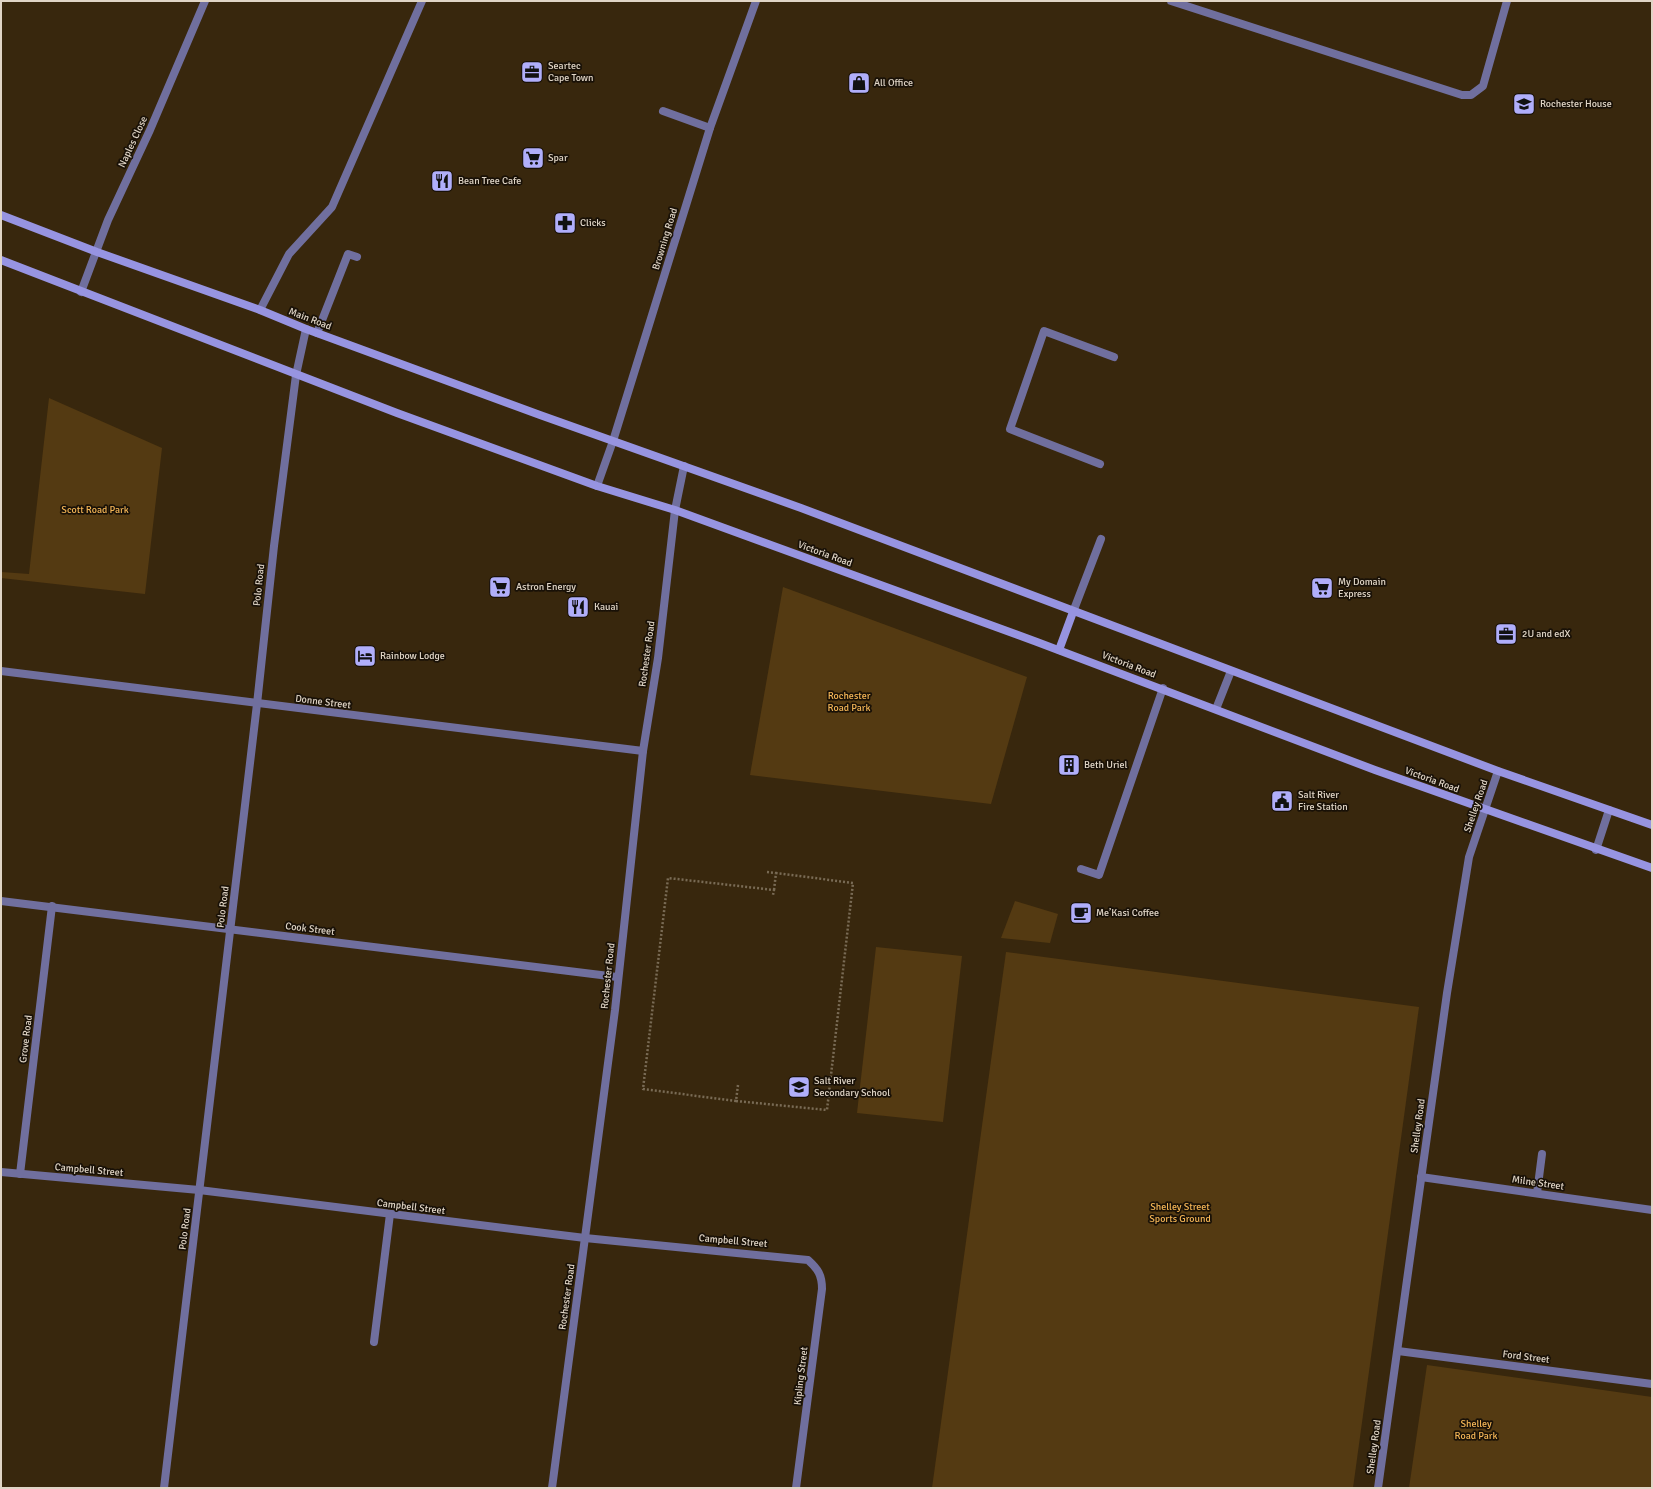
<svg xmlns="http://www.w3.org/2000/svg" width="1653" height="1489" font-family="Signika,sans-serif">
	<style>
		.green { fill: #543a12 }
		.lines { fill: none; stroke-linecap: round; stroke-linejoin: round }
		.path { stroke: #796b55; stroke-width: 2.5; stroke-dasharray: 2 2; stroke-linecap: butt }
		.lane { stroke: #706f9e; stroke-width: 8 }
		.street { stroke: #706f9e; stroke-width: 8 }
		.secondary { stroke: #9794e1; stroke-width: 8 }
		.labels { text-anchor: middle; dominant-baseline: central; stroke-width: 3.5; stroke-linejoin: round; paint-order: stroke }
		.poi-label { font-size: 10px; fill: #e0d5c6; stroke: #191107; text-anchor: start }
		.street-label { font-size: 10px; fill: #e0d5c6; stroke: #191107 }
		.park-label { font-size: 10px; fill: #f5b656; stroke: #191107 }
	</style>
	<rect width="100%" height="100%" fill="#38270d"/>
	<!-- green -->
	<g class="green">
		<path d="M49,398L162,448L145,594L1,578V572L29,574Z"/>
		<path d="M783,587L1027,677L991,804L750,775Z"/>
		<path d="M1015,901L1058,914L1050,943L1001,938Z"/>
		<path d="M876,947L962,956L943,1122L857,1113Z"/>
		<path d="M1006,952L1419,1007L1353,1488H932Z"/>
		<path d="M1427,1365L1652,1397V1488H1409Z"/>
	</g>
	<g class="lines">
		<!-- path -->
		<g class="path">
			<path d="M767,872L776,873L774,890"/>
			<path d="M738,1085L736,1101L643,1089L668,878L774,890L773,895"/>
			<path d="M736,1101L827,1110L853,883L776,873"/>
		</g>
		<!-- lane -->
		<g class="lane">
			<path d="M1171,1L1462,95H1471L1483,86L1507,1"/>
			<path d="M663,111L710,128"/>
			<path d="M81,292L108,220L150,130L205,1"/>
			<path d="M260,310L289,254L332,207L422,1"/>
			<path d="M317,333L348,254L357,257"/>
			<path d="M1100,464L1010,429L1044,331L1114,357"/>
			<path d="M1073,612L1101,539"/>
			<path d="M1216,709L1231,671"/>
			<path d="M1596,850L1609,810"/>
			<path d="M1081,869L1099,875L1163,688"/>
			<path d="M1537,1193L1542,1154"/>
			<path d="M374,1342L390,1214"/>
		</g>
		<!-- street -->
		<g class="street">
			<path d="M597,486L613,441L710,128L756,1"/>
			<path d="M1,671L643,751"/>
			<path d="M1,901L617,977"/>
			<path d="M1,1172L199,1190L585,1238L808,1260C818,1269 822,1275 822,1289L796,1488"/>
			<path d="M20,1174L52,906"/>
			<path d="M1421,1177L1652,1210"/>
			<path d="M1398,1351L1652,1384"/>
			<path d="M164,1488L257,704L274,546L296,375L306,329"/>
			<path d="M552,1488L615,1010L643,751L658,658L675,510L684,466"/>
			<path d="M1378,1488L1447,993L1469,857L1498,771"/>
		</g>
		<!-- secondary -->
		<g class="secondary">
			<path d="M1,215L97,252L260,310L306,329L540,415L801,508L1498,771L1652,825"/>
			<path d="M1,260L397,413L597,486L675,510L1037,642L1375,770L1652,868"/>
			<path d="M1059,650L1073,612"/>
		</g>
	</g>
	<!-- icons -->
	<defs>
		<g id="office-square" transform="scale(1.15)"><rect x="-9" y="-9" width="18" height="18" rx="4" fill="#b0aefa" stroke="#191107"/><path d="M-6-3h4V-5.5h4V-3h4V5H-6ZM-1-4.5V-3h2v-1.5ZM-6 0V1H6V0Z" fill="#111"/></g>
		<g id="shop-square" transform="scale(1.15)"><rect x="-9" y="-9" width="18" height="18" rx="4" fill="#b0aefa" stroke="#191107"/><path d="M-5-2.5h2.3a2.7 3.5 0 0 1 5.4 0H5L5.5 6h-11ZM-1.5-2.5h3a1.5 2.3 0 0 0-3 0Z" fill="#111"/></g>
		<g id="university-square" transform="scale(1.15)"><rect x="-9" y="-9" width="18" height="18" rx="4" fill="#b0aefa" stroke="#191107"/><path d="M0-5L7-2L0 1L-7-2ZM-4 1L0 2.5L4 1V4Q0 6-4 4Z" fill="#111"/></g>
		<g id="supermarket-square" transform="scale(1.15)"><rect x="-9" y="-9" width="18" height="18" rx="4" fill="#b0aefa" stroke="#191107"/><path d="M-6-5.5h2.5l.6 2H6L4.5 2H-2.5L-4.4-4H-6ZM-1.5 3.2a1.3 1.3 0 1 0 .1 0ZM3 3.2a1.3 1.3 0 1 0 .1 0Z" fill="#111"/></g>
		<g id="restaurant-square" transform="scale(1.15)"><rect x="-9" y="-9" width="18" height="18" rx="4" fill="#b0aefa" stroke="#191107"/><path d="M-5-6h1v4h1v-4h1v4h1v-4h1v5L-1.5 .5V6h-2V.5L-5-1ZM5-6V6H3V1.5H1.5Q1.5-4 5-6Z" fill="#111"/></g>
		<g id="pharmacy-square" transform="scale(1.15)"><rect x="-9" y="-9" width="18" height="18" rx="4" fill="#b0aefa" stroke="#191107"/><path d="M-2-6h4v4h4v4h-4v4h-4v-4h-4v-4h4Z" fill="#111"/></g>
		<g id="hotel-square" transform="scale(1.15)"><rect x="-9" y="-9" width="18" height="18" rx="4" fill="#b0aefa" stroke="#191107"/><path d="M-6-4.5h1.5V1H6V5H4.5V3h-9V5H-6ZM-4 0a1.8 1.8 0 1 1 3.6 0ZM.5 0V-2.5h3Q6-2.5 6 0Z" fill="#111"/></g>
		<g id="building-square" transform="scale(1.15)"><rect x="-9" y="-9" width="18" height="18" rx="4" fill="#b0aefa" stroke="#191107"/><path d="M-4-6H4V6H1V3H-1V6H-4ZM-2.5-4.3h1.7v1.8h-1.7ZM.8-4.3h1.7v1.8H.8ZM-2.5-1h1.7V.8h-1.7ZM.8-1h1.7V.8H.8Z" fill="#111"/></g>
		<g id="civic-square" transform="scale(1.15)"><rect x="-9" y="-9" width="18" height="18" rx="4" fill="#b0aefa" stroke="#191107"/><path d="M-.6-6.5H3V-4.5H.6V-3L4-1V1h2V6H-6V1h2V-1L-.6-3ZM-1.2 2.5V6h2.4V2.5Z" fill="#111"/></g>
		<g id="cafe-square" transform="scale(1.15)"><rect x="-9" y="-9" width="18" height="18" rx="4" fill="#b0aefa" stroke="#191107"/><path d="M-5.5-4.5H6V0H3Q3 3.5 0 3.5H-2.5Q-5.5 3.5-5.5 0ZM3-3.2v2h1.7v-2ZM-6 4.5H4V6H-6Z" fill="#111"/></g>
		<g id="school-square" transform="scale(1.15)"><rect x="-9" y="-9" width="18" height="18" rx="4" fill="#b0aefa" stroke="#191107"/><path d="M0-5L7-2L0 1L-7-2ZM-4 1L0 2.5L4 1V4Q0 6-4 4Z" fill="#111"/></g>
	</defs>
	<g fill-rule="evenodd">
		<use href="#office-square" x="532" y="72"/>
		<use href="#shop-square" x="859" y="83"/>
		<use href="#university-square" x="1524" y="104"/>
		<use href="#supermarket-square" x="533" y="158"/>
		<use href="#restaurant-square" x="442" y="181"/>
		<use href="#pharmacy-square" x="565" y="223"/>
		<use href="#supermarket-square" x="500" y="587"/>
		<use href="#supermarket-square" x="1322" y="588"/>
		<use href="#restaurant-square" x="578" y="607"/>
		<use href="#office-square" x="1506" y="634"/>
		<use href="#hotel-square" x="365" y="656"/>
		<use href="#building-square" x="1069" y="765"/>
		<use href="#civic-square" x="1282" y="801"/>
		<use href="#cafe-square" x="1081" y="913"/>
		<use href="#school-square" x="799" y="1087"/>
	</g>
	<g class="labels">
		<!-- poi labels -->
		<g class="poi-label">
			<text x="548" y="66">Seartec<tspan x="548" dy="12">Cape Town</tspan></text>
			<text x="874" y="83">All Office</text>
			<text x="1540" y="104">Rochester House</text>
			<text x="548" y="158">Spar</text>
			<text x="458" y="181">Bean Tree Cafe</text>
			<text x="580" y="223">Clicks</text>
			<text x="1338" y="582">My Domain<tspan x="1338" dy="12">Express</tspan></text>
			<text x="516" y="587">Astron Energy</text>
			<text x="594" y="607">Kauai</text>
			<text x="1522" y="634">2U and edX</text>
			<text x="380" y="656">Rainbow Lodge</text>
			<text x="1084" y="765">Beth Uriel</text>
			<text x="1298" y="795">Salt River<tspan x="1298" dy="12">Fire Station</tspan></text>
			<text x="1096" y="913">Me’Kasi Coffee</text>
			<text x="814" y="1081">Salt River<tspan x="814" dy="12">Secondary School</tspan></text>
		</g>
		<!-- street labels -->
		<g class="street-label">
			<text transform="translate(133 142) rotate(-65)">Naples Close</text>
			<text transform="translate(665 239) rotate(-73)">Browning Road</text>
			<text transform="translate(310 319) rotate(21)">Main Road</text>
			<text transform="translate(825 554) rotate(20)">Victoria Road</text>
			<text transform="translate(259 585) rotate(-84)">Polo Road</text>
			<text transform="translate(647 654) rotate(-82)">Rochester Road</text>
			<text transform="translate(1129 665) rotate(21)">Victoria Road</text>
			<text transform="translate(323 702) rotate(7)">Donne Street</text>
			<text transform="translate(1432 780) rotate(20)">Victoria Road</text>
			<text transform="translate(1476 806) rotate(-71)">Shelley Road</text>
			<text transform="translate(223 907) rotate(-83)">Polo Road</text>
			<text transform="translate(310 929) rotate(7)">Cook Street</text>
			<text transform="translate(608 976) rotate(-84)">Rochester Road</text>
			<text transform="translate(26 1039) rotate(-83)">Grove Road</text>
			<text transform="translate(1418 1126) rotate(-82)">Shelley Road</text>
			<text transform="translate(89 1170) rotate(5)">Campbell Street</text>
			<text transform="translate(1538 1183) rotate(8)">Milne Street</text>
			<text transform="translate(411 1207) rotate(7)">Campbell Street</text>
			<text transform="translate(185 1229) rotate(-83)">Polo Road</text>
			<text transform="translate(733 1241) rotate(5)">Campbell Street</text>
			<text transform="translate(567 1297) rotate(-82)">Rochester Road</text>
			<text transform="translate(1526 1357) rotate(7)">Ford Street</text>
			<text transform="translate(801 1376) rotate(-83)">Kipling Street</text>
			<text transform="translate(1374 1447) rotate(-82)">Shelley Road</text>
		</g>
		<!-- park labels -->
		<g class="park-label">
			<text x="95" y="510">Scott Road Park</text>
			<text x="849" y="696">Rochester<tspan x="849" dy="12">Road Park</tspan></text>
			<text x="1180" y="1207">Shelley Street<tspan x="1180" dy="12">Sports Ground</tspan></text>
			<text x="1476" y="1424">Shelley<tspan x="1476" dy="12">Road Park</tspan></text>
		</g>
	</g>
	<!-- border -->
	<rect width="1653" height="1489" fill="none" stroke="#e0d5c6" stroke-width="4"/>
</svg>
